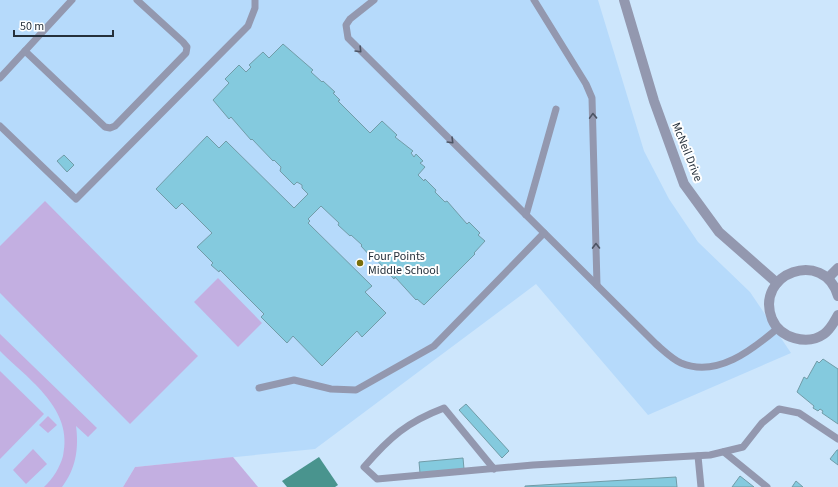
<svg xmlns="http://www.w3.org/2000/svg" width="838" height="487" font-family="'Source Sans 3',sans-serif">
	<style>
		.built { fill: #b6dafb }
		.green { fill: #c3afe1 }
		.water { fill: #49948e }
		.building { fill: #84cade; stroke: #719ca8 }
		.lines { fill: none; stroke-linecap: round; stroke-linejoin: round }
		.service { stroke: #9398af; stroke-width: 7 }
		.minor { stroke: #9398af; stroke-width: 10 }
		.oneway { stroke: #4c5464 }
		.poi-dot { fill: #796e0c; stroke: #fff; stroke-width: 1.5 }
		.labels { text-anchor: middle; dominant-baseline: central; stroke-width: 4; stroke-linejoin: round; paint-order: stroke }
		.street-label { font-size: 12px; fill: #25303b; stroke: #fff }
		.poi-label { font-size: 12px; fill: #25303b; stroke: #fff; text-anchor: start }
	</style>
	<rect width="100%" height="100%" fill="#cde6fc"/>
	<!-- built -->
	<path class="built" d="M0,0H598L644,151L669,199L698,242L750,292L791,353L648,415L536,284L315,449L135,467L123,487H0Z"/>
	<!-- green -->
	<g class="green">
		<path d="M45,201L198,356L130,424L0,293V246Z"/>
		<path d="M218,278L262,323L238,347L194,302Z"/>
		<path d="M0,334L97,428L88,437L76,426C79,448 76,469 62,487H44C53,479 60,467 63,456C74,409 29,380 0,351Z"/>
		<path d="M0,371L44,414L0,459Z"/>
		<path d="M48,416L57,425L48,433L39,425Z"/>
		<path d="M33,449L47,464L26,484L13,470Z"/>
		<path d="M233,457L258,487H123L135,467Z"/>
	</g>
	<!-- water -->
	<path class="water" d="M319,457L338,485L335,487H287L282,481Z"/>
	<!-- building -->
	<g class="building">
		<path d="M283,44L313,70L311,72L322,82L323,81L335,92L333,93L340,100L338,101L370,133L382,121L397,135L395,137L413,151L411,153L414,157L416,154L423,161L420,163L425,167L418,175L424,181L425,179L436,190L435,192L445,202L447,201L467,224L469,222L480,233L478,235L485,241L474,253L475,254L424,305L417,299L416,300L395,277L394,279L373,256L372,258L361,246L362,245L351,235L350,236L338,225L339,223L321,206L308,219L310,221L308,223L372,286L365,292L386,313L362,337L357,331L322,366L293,336L287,343L261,317L264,314L220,270L219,272L211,265L213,263L197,247L212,233L182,203L176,209L156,189L207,136L219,148L226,141L294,208L308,194L302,188V185L297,182L294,185L280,171L281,167L274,160L273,161L252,139L251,140L231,117L229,119L213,100L229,83L225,79L239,65L246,72L251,67L249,65L263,52L269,58Z"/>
		<path d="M64,155L74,165L67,172L57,161Z"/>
		<path d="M823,359L838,369V424L822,413L823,411L820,409L818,411L813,408L814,406L797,392L804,377L807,379L817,361L819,363Z"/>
		<path d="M466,404L509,451L502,458L459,410Z"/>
		<path d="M837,450H838V465L830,459Z"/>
		<path d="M463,458L464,469L420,473L419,462Z"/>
		<path d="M740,476L754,487H732Z"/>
		<path d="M676,477L677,487H525V486Z"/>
		<path d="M796,481L803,487H792Z"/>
	</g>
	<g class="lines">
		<!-- service -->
		<g class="service">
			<path d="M374,0L350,19L346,25L348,38L656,344C663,350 672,359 681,363C717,378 752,350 778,328"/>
			<path d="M534,0L586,84L592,98L597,285"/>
			<path d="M25,51L105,127L110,128L115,126L186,53L187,47L183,42L137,0"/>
			<path d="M0,78L72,0"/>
			<path d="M0,126L76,199L248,26L255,8V0"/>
			<path d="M526,215L556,109"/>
			<path d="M259,388L294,380L331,389L356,390L434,346L544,233"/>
			<path d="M724,452L767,487"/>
			<path d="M698,456L701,487"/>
			<path d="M494,469L444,408C407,422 390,437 364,467L377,479L533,465L710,455L743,447L762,423L779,409L799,413L838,439"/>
		</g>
		<!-- minor -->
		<g class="minor">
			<path d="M624,0L654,101L684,184L719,232L777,283"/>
			<path d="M828,278L838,268"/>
			<path d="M838,296C824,248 754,273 772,319C780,338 807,346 824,334C831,329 834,322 838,315"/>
		</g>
	</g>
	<!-- one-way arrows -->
	<defs><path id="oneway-chevron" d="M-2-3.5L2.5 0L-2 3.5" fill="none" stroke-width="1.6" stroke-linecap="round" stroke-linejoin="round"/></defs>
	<g class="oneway">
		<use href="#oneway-chevron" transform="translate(359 50) rotate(46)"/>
		<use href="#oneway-chevron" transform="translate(593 116) rotate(-92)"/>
		<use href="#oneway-chevron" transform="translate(451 141) rotate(45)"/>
		<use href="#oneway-chevron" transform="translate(596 246) rotate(-91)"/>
	</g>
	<!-- markers -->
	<circle class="poi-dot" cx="360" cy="263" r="4"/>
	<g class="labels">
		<!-- street labels -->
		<g class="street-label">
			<text transform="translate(687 152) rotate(68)">McNeil Drive</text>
		</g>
		<!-- poi labels -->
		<g class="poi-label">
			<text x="368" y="256">Four Points<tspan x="368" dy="14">Middle School</tspan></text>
		</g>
	</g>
	<!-- scale -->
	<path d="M14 30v6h99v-6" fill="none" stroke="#25303b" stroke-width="2"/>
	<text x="20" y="30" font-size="12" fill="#25303b" stroke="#ffffff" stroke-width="3" paint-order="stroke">50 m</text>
</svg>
